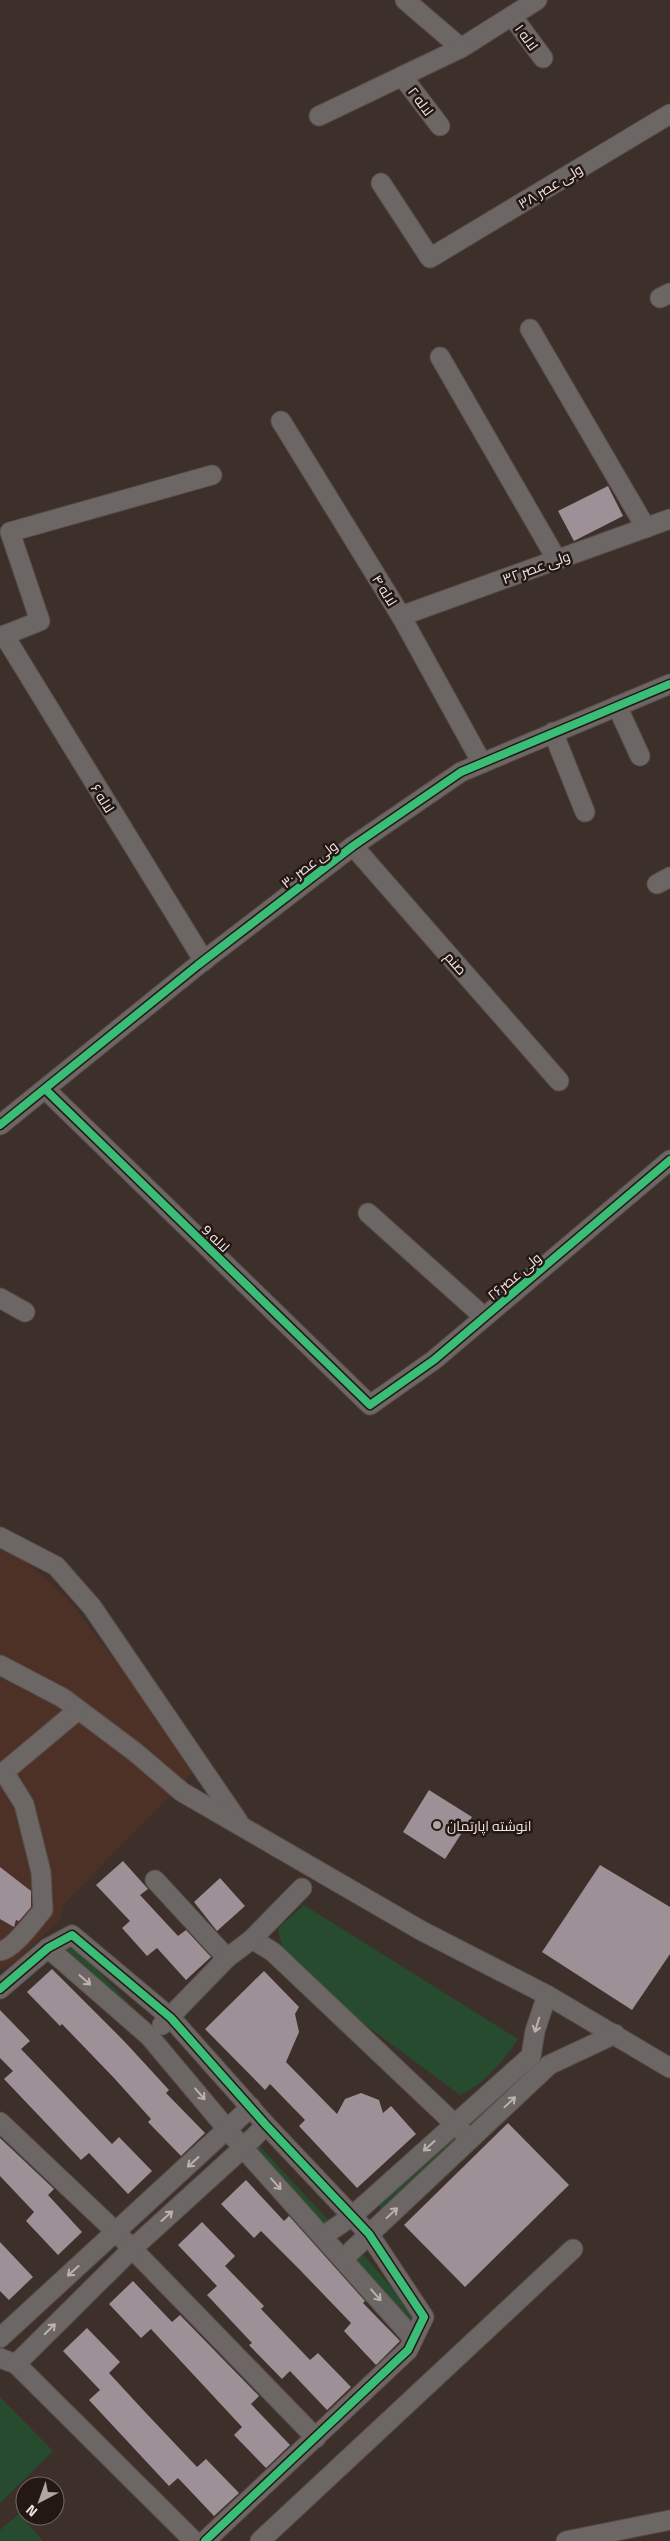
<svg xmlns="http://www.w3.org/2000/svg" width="670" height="2541" font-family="'Titillium Web',Cairo,sans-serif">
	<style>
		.built { fill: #4d3127 }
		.green { fill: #274b2e }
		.building { fill: #9e9097 }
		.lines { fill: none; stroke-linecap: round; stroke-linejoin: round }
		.minor-casing { stroke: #594e49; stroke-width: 21 }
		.minor { stroke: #6c6665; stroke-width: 19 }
		.cycleway-casing { stroke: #231814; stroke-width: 11 }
		.cycleway { stroke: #3abd76; stroke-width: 8 }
		.oneway { stroke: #beb2ae }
		.poi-dot { fill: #b4a5a0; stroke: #231814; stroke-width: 2 }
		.labels { text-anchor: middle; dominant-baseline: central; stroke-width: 5; stroke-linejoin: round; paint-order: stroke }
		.street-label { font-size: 14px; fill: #f4e4df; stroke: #231814 }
		.poi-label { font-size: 14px; fill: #f4e4df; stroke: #231814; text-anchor: start }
	</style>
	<rect width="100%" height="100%" fill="#3d302b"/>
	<!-- built -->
	<path class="built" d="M0,1548L27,1562L71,1602L196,1769L63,1905L61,1919L13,1964L0,1968Z"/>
	<!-- green -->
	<g class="green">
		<path d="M304,1905L518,2039C504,2060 485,2084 460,2095L355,2017L282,1948L278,1928Z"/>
		<path d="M73,1944L145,2021L61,1955Z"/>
		<path d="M454,2133L458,2138L383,2210L379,2206Z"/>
		<path d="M257,2143L329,2221L322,2228L245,2154Z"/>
		<path d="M361,2252L416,2316L408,2324L353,2261Z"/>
		<path d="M0,2397L53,2451L0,2503Z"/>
		<path d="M19,2514L43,2541H0V2530Z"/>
	</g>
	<!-- building -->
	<g class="building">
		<path d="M608,486L623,516L574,541L558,511Z"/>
		<path d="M429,1790L472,1817L445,1859L403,1832Z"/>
		<path d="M123,1861L148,1889L140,1895L178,1936L186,1930L211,1957L186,1980L157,1948L147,1956L122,1928L130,1921L96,1885Z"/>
		<path d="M600,1865L670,1907V1954L632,2010L542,1952Z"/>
		<path d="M0,1867L31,1891V1907L19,1921L16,1920L14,1927L0,1919Z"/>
		<path d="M220,1878L245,1906L217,1931L194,1902Z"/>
		<path d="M52,1969L124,2041L169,2090L166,2093L205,2133L181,2156L148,2122L151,2119L114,2078L62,2024L60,2026L27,1992Z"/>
		<path d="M264,1971L299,2007L295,2014L299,2032L286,2062L337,2114L345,2099L361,2093L379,2100L383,2113L391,2106L416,2134L357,2188L299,2126L305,2120L270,2084L265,2090L205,2029Z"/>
		<path d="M0,2010L30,2041L21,2049L112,2144L119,2137L152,2171L128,2194L89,2153L81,2160L4,2079L13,2071L0,2058Z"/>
		<path d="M508,2123L569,2185L465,2287L404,2225Z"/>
		<path d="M0,2138L54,2189L48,2195L82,2232L58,2255L26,2221L34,2212L0,2176Z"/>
		<path d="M246,2180L284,2221L289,2216L365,2301L363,2303L400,2341L376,2365L344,2331L351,2323L300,2270L261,2231L254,2238L221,2204Z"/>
		<path d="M202,2222L235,2256L225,2266L264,2306L261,2309L310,2360L318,2353L351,2387L327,2410L290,2371L282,2379L249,2345L252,2343L207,2295L217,2286L178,2245Z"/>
		<path d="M0,2242L33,2277L9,2300L0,2291Z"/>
		<path d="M133,2281L172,2322L180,2315L259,2396L251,2404L290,2445L266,2468L234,2435L242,2427L151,2329L141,2338L109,2304Z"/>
		<path d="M87,2328L120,2362L109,2373L145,2412L197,2467L206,2459L239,2493L214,2516L178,2478L169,2486L89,2400L100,2390L63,2351Z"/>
	</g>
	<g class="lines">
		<!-- minor casing -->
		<g class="minor-casing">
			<g id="minor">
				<path d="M405,0L461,48L537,0"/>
				<path d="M512,16L543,58"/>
				<path d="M402,76L440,126"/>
				<path d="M319,116L461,48"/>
				<path d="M381,183L430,258L670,114"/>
				<path d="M660,298L670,293"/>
				<path d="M530,329L646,528"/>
				<path d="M440,357L557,560"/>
				<path d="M281,421L401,616L482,763"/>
				<path d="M401,616L670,519"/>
				<path d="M4,635L204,961"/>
				<path d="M0,637L40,621L10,532L212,475"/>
				<path d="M617,706L640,756"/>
				<path d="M553,732L585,812"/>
				<path d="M353,846L559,1081"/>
				<path d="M657,884L670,877"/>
				<path d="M45,1089L370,1405L434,1360L670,1160"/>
				<path d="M0,1125L198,965L353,846L461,772L670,684"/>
				<path d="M368,1213L484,1317"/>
				<path d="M0,1298L25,1312"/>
				<path d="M0,1537L56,1566L92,1607L238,1821"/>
				<path d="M0,1665L63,1698L135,1752L182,1792L422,1931L547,1995L670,2068"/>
				<path d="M0,1772H4L78,1710"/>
				<path d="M155,1880L227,1958"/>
				<path d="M252,1939L273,1952L462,2131"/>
				<path d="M48,1948L149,2036L243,2148L412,2337"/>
				<path d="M0,1951C13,1950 34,1920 43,1910L41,1872L24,1804L4,1772"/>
				<path d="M0,1989L48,1948L72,1935L171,2018L266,2125L369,2234L424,2317L408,2350L205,2541"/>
				<path d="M162,2025L227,1958L252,1939L302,1888"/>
				<path d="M0,2122L116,2232L316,2438"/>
				<path d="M323,2236L351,2217L531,2056L535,2031L547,1995"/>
				<path d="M344,2258L549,2065L615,2034"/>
				<path d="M0,2338L251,2107"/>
				<path d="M0,2358L16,2364L194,2541"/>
				<path d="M16,2364L132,2249L243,2148L266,2125"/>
				<path d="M260,2541L573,2249"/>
				<path d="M566,2541L670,2520"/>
			</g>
		</g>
		<!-- minor -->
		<use href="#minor" class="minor"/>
		<!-- cycleway casing -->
		<g class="cycleway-casing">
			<g id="cycleway">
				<path d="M45,1089L370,1405L434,1360L670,1160"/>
				<path d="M0,1125L198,965L353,846L461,772L670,684"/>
				<path d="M0,1989L48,1948L72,1935L171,2018L266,2125L369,2234L424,2317L408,2350L205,2541"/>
			</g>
		</g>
		<!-- cycleway -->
		<use href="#cycleway" class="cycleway"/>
	</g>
	<!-- one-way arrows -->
	<defs><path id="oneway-shaft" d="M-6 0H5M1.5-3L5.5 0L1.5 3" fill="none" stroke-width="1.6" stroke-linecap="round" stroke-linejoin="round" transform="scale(1.25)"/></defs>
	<g class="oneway">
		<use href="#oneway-shaft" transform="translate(85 1980) rotate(41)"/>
		<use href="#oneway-shaft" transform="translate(537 2025) rotate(107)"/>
		<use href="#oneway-shaft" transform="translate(200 2094) rotate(49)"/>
		<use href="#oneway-shaft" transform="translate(510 2102) rotate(-43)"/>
		<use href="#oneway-shaft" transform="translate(429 2146) rotate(138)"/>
		<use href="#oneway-shaft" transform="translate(193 2162) rotate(138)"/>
		<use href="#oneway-shaft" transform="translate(276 2184) rotate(48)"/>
		<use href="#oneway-shaft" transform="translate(392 2213) rotate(-43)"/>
		<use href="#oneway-shaft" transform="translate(167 2216) rotate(-42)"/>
		<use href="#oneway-shaft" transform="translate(73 2271) rotate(138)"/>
		<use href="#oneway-shaft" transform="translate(376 2295) rotate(49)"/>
		<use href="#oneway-shaft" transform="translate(50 2329) rotate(-45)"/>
	</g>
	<!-- markers -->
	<circle class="poi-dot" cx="437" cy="1825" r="5"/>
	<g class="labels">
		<!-- street labels -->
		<g class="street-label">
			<text transform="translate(527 37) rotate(54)">لاله ۱</text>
			<text transform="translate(421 101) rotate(53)">لاله ۲</text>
			<text transform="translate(550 186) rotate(-31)">ولی عصر ۳۸</text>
			<text transform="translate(536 567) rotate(-20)">ولی عصر ۳۲</text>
			<text transform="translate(385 590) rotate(58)">لاله ۴</text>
			<text transform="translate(103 798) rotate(58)">لاله ۶</text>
			<text transform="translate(309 864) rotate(-38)">ولی عصر ۳۰</text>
			<text transform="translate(456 963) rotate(49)">صنم</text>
			<text transform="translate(216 1238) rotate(44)">لاله 9</text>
			<text transform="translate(514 1276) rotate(-40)">ولی عصر۲۶</text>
		</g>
		<!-- poi labels -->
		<g class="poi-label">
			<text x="447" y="1825">انوشته اپارتمان</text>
		</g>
	</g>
	<!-- north arrow -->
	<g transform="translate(40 2501) rotate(221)"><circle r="24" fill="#231814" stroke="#776a65"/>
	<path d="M0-4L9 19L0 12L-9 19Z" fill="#b4a5a0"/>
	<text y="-8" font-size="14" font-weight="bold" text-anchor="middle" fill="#f4e4df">N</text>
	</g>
</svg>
